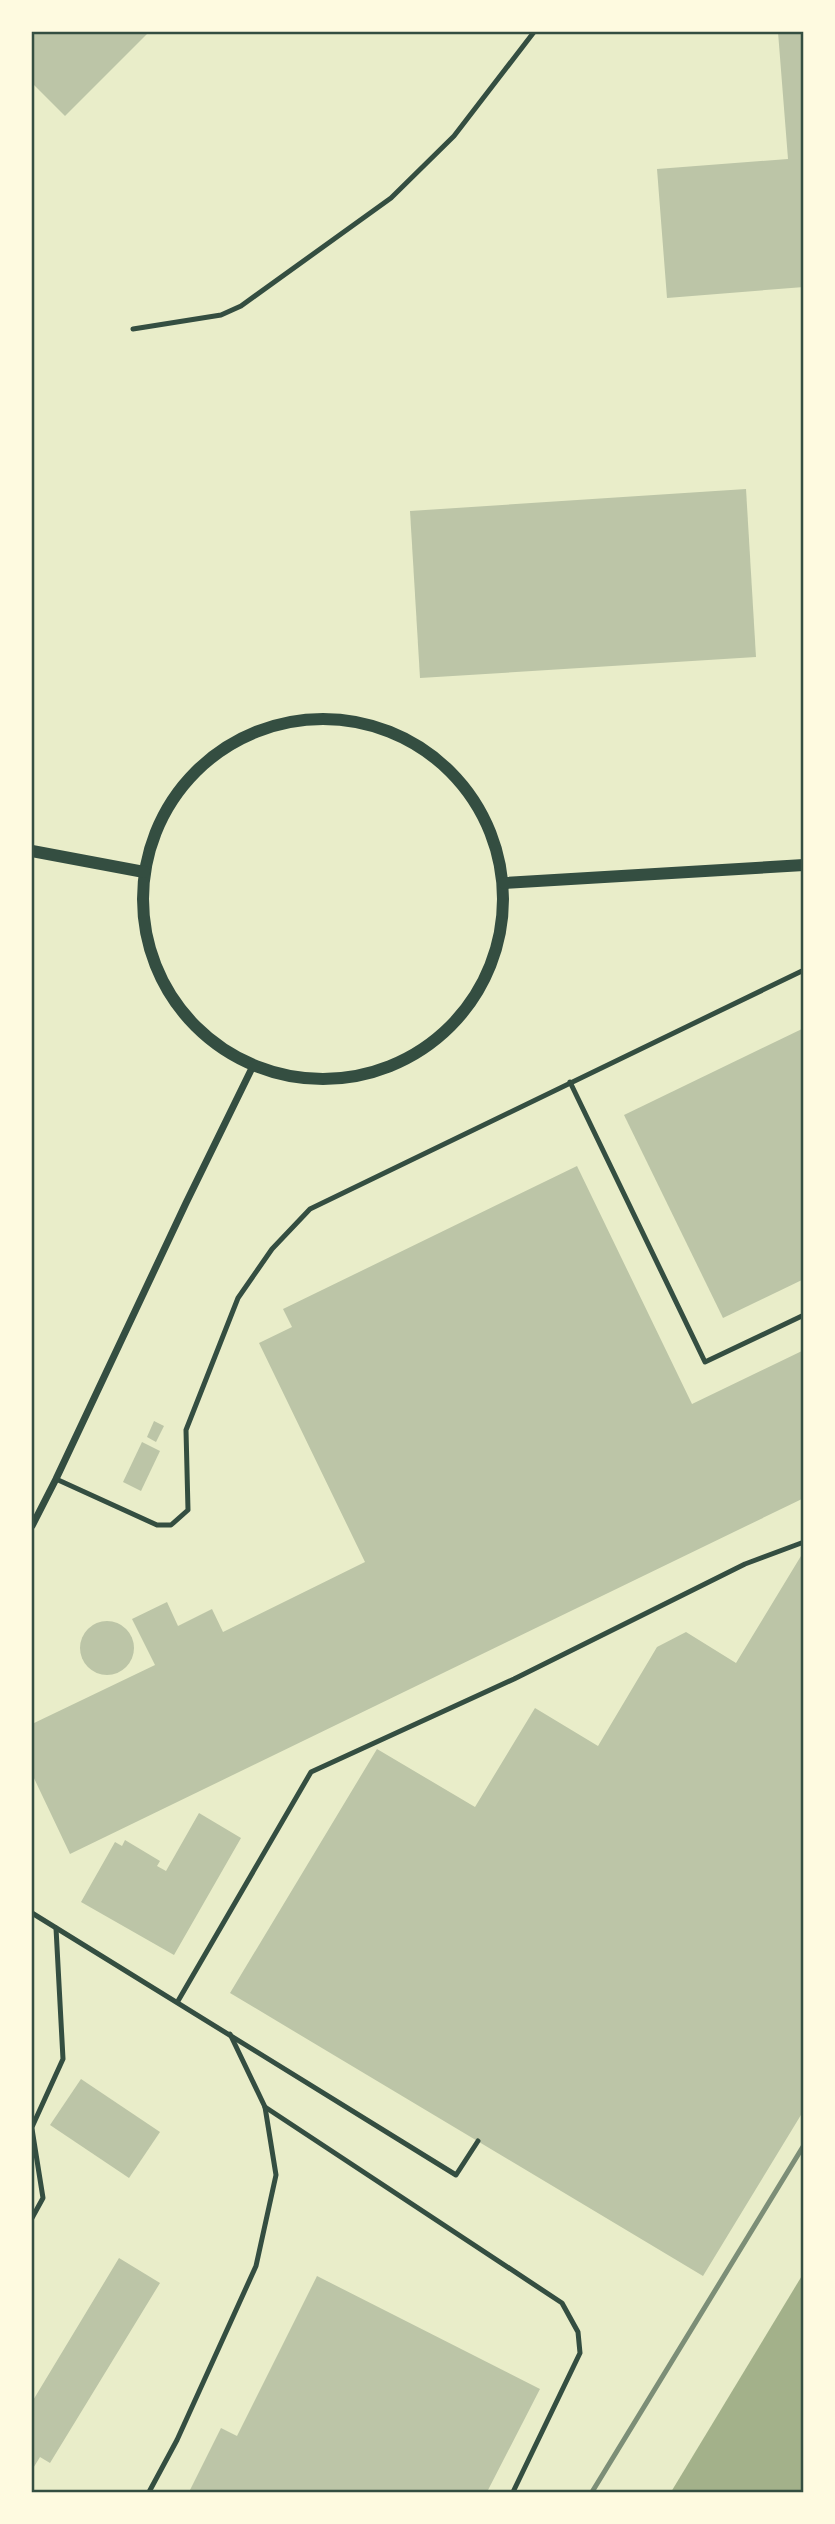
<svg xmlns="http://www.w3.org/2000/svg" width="835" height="2524" font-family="Poppins,sans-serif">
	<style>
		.water { fill: #a3b18a }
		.building { fill: #bcc5a7 }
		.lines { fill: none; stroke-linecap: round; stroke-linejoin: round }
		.service { stroke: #344e41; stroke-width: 5 }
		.minor { stroke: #344e41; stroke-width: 7 }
		.tertiary { stroke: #344e41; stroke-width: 12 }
		.rail { stroke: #7c8e77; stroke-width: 5 }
		.neatline { fill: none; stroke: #344e41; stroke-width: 2.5 }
	</style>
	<rect width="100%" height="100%" fill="#e9edc9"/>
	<!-- water -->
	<path class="water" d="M803,2274V2492H671Z"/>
	<!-- building -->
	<g class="building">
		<path d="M32,32H149L65,116L34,85L32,88Z"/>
		<path d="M778,32H804V287L667,298L657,169L788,159Z"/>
		<path d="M746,489L756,657L420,678L410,511Z"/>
		<path d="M804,1028V1279L723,1318L624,1115Z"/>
		<path d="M577,1166L692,1404L804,1350V1498L70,1854L32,1774V1724L155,1665L132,1619L167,1602L178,1626L212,1609L223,1632L365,1562L259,1343L292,1327L283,1309Z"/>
		<path d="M154,1421L164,1426L156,1442L147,1437Z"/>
		<path d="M142,1442L160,1451L141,1491L123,1482Z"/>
		<path d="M804,1551V2110L703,2276L230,1993L377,1749L475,1807L535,1708L598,1746L657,1647L686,1632L736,1663Z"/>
		<circle cx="107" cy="1648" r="27"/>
		<path d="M199,1813L241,1838L174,1955L81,1902L115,1842L122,1846L125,1840L160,1861L157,1866L166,1871Z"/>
		<path d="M81,2079L160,2132L129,2178L50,2125Z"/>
		<path d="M119,2258L160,2283L50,2463L40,2457L32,2470V2402Z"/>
		<path d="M317,2276L540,2389L487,2492H189L221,2428L237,2436Z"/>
	</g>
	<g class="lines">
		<!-- service -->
		<g class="service">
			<path d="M133,329L221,315L241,306L391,198L454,136L534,32"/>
			<path d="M570,1082L705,1362L804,1315"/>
			<path d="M56,1479L157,1525H171L188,1510L186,1430L238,1298L272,1249L310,1209L804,970"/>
			<path d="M32,1913L456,2175L478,2141"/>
			<path d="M178,2001L311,1772L514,1679L745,1564L804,1542"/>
			<path d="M265,2107L562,2303L578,2332L580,2353L513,2492"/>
			<path d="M32,2127L63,2059L56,1928"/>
			<path d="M32,2129L43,2198L32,2218"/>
			<path d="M149,2492L177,2440L256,2266L276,2175L265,2107L230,2034"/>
		</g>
		<!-- minor -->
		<path class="minor" d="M32,1526L56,1479L186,1203L253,1066"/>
		<!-- tertiary -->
		<g class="tertiary">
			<circle cx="323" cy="899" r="180"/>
			<path d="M32,851L144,872"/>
			<path d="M504,883L804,865"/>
		</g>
		<!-- rail -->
		<path class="rail" d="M592,2492L804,2145"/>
	</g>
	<!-- border -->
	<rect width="835" height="2524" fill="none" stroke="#fefae0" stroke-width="66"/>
	<rect x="33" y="33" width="769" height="2458" class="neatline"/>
</svg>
